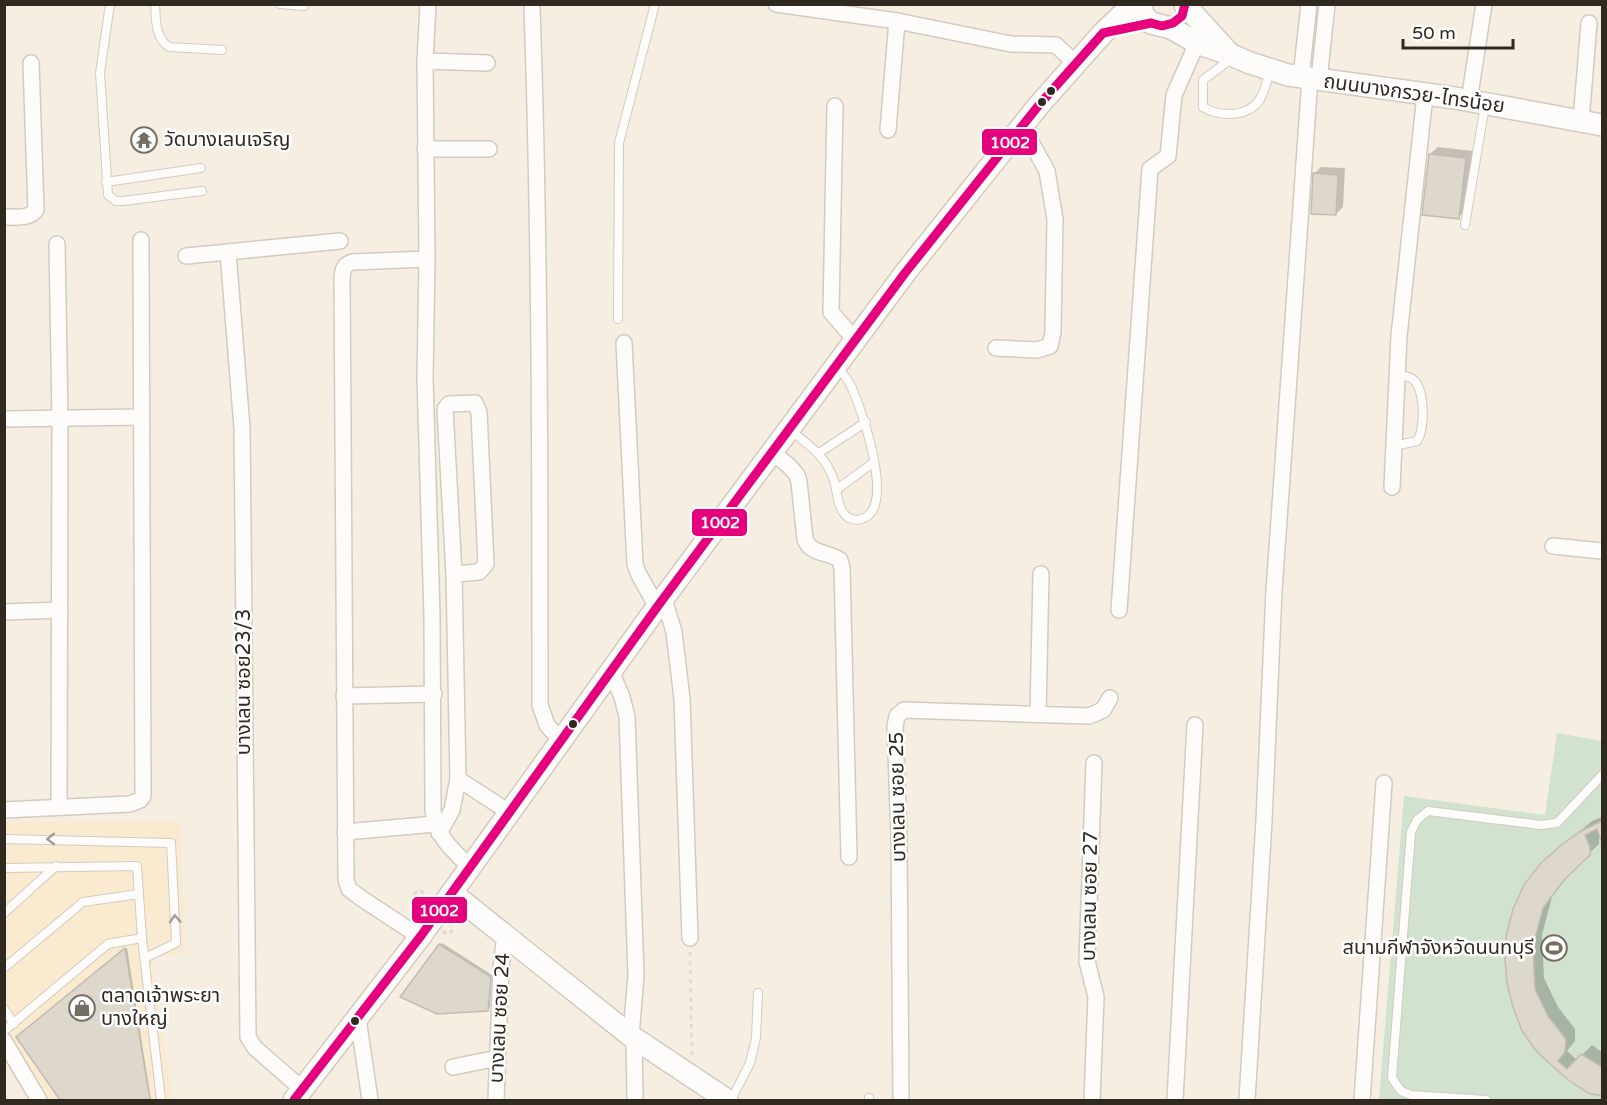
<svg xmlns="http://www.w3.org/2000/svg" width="1607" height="1105" font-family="'Varela Round','Noto Sans Thai',sans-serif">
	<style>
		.built { fill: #faead0 }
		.green { fill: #d1e2cf }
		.shadow { fill: #0003 }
		.building { fill: #ded7cc; stroke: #c3bcb2; stroke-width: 1.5 }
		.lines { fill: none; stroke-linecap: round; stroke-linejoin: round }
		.lane-casing { stroke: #d2cbbf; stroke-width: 10 }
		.street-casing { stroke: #d2cbbf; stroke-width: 18 }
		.secondary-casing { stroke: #d2cbbf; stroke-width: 24 }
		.path { stroke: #dfdcd8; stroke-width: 3; stroke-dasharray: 4.5 4.5; stroke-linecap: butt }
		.lane { stroke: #fefcfa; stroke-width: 8 }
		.street { stroke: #fefcfa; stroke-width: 15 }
		.secondary { stroke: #fefcfa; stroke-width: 21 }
		.path-bridge { stroke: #dfdcd8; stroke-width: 3; stroke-dasharray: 4.5 4.5; stroke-linecap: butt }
		.bus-1-casing { stroke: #fff; stroke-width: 14 }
		.bus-1 { stroke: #e5007d; stroke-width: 9 }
		.oneway { stroke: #a19d97 }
		.bus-dot { fill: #30291f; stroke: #fff; stroke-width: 2 }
		.labels { text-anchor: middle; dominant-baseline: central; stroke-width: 5; stroke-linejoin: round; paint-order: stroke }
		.street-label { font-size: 20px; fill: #30291f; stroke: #fff }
		.poi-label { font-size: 20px; fill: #30291f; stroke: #fff; text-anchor: start }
		.line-badge { stroke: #fff; stroke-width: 2 }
		.badge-label { font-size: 16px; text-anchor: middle; font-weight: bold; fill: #fff }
	</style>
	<rect width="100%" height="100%" fill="#f6eee1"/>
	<!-- built -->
	<path class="built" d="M4,821L181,822L184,953L151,958L173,1100H33L10,1070L4,1059Z"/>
	<!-- green -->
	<path class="green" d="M1557,733L1602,741V1100H1379L1404,796L1545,815Z"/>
	<!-- shadow -->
	<g class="shadow">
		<path d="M1438,147L1473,151L1466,210L1459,217L1430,154Z"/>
		<path d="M1321,167L1345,168L1343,207L1336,214L1314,174Z"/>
		<path d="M1602,817V839L1599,831V844L1572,870L1552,897L1542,935L1544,978L1558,1007L1575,1029V1041L1567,1051L1577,1060L1592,1045L1602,1052V1095L1589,1092L1568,1077L1514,1007L1552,855L1592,821Z"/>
		<path d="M442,943L492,975L490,1007L488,1009L440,945Z"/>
		<path d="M127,948L151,1100H61L18,1037Z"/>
	</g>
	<!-- building -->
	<g class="building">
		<path d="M1429,154L1466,158L1459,219L1422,215Z"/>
		<path d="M1313,173L1338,175L1336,215L1311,214Z"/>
		<path d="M1602,821V843L1597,829L1585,835L1590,847V855L1564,880L1543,908L1533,946L1535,989L1548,1016L1566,1039L1565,1052L1558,1061L1567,1069L1581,1054L1602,1067V1096L1588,1093L1567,1079L1537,1052L1522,1031L1513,1007L1507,983L1505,960L1506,936L1513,909L1524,885L1540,864L1560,846L1581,831Z"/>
		<path d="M439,944L491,977L488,1011L437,1014L400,997Z"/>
		<path d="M125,948L150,1100H60L16,1037Z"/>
	</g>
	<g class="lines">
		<!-- lane casing -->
		<g class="lane-casing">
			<g id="lane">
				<path d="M110,4L100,73L108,195L116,201H123L202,191"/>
				<path d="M155,4C156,19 155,38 169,47L222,50"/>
				<path d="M280,4L304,6V4"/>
				<path d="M1231,59L1203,80V107C1220,117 1248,118 1260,99C1265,91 1267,80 1270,71"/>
				<path d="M106,182L201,168"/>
				<path d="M1465,225L1485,105"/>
				<path d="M618,319L619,143L655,4"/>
				<path d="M790,430C809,445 827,457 834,481C838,493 837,511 849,518C854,521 862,520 866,517C894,501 861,408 851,386C848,379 842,373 837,367"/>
				<path d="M1394,446L1417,441C1426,428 1425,385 1411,378C1407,376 1401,376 1397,375"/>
				<path d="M819,453L866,422"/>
				<path d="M836,490L874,462"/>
				<path d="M4,839L171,843L176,943L145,958"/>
				<path d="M4,868L137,866L142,938"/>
				<path d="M4,913L56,866"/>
				<path d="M4,968L83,902L139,894"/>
				<path d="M4,1009L14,1024"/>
				<path d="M4,1031L108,944L142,938L161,1100"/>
				<path d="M731,1100L750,1063L756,1038L758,993"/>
				<path d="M869,1100V1098"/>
				<path d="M1486,1100L1411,1095L1401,1091L1392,1078L1411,832L1417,820L1428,811L1541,825L1557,823L1602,775"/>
			</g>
		</g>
		<!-- street casing -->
		<g class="street-casing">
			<g id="street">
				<path d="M428,4L425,61L427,259L425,378L432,616L433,810C436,836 452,850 470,867"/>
				<path d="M776,4L897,21L1011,44L1056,45L1075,63"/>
				<path d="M532,7C540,240 540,472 540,705L547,725L561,741"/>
				<path d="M425,61L487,63"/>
				<path d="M1301,77L1309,4"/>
				<path d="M1319,80L1327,4"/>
				<path d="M1469,101L1484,4"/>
				<path d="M835,106L831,312L855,340"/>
				<path d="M1581,121L1589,23"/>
				<path d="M888,130L897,21"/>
				<path d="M425,149H489"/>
				<path d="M4,217C16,217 29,219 36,210L31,63"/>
				<path d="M57,244L60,418L59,807"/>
				<path d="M228,252L242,428L248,1037L255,1048L302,1089"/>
				<path d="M186,256L340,241"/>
				<path d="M624,343L635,564L638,573L657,607"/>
				<path d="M996,348L1037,350L1050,346L1053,332L1055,219L1047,171L1022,126"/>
				<path d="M4,419L141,417"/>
				<path d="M772,452L789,466L797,475L799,482L805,539C811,555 827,551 840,560L842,568L849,857"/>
				<path d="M1392,487L1399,336L1425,95"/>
				<path d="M1553,546L1602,551"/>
				<path d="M664,599L674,632L682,699L690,938"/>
				<path d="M1119,610L1150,169L1168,156L1174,95L1197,43"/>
				<path d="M4,612L60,610"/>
				<path d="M611,671L622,697L627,717L636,975L631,1036"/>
				<path d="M344,696L434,694"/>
				<path d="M1038,714L1041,574"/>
				<path d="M458,779L509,812"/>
				<path d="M4,810L130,804L140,800L143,796L141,240"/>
				<path d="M345,832L435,824"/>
				<path d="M439,833L452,810L458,779L454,574L445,409L449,404L475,403L479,412L486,564L479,572L454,574"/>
				<path d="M420,937L361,898L349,889L346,880L342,278C343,270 343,265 352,262L427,259"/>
				<path d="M358,1018L370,1100"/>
				<path d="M634,1037L635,1100"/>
				<path d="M4,1041L39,1100"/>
				<path d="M453,1067L498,1058"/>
				<path d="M496,1100L501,968L505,935"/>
				<path d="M901,1100L899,838L895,726L897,716L904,710L1089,716L1103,710L1110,698"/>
				<path d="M1092,1100L1096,997L1087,961L1094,763"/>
				<path d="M1175,1100L1195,725"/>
				<path d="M1247,1100L1264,821L1274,591L1310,78"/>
				<path d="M1362,1100L1384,783"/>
			</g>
		</g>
		<!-- secondary casing -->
		<g class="secondary-casing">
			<g id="secondary">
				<path d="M1141,4L1143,15L1151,23L1171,28L1197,43L1229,54L1250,63L1288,75L1455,98L1602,125"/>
				<path d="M1185,5L1229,53"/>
				<path d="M452,893L631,1036L727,1100"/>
				<path d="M294,1100L420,937L657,607L905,273L1039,105L1103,33L1127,10L1137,4"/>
			</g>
		</g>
		<!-- path -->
		<g class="path">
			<path d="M414,894L419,889L428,897"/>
			<path d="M443,931L448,935L455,928"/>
			<path d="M690,952L692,1057"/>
		</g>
		<!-- lane -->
		<use href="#lane" class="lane"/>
		<!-- street -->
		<use href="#street" class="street"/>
		<!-- secondary -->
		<use href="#secondary" class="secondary"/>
		<!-- path-bridge -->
		<path class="path-bridge" d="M414,894L455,928"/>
		<!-- bus-1 casing -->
		<g class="bus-1-casing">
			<path id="bus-1" d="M294,1100L420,937L657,607L905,273L1039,105L1103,33L1151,23L1162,26L1173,23L1182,16L1185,4"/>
		</g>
		<!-- bus-1 -->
		<use href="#bus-1" class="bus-1"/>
	</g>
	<!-- one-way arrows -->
	<defs><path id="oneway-chevron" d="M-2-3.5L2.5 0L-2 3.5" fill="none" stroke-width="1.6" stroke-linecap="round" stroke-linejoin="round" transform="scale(1.5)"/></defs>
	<g class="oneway">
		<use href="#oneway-chevron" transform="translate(51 839) rotate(-180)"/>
		<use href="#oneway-chevron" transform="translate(175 919) rotate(-93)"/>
	</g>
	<!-- icons -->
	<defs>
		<g id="temple-ring" transform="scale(1.35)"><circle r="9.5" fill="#fff" stroke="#756e63" stroke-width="1.5"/><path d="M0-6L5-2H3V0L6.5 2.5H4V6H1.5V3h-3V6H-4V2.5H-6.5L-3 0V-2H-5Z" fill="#756e63"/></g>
		<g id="stadium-ring" transform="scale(1.35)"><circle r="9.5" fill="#fff" stroke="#756e63" stroke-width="1.5"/><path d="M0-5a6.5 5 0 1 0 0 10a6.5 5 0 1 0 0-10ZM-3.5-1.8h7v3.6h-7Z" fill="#756e63"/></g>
		<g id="shop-ring" transform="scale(1.35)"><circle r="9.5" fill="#fff" stroke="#756e63" stroke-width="1.5"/><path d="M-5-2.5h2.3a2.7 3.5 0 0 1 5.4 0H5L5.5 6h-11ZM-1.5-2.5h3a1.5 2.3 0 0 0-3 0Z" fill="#756e63"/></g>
	</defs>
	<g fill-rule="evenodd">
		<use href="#temple-ring" x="144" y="140"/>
		<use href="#stadium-ring" x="1554" y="948"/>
		<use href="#shop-ring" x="82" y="1008"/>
	</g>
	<!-- markers -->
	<g class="bus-dot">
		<circle cx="1051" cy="91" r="5"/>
		<circle cx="1042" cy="102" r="5"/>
		<circle cx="573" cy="724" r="5"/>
		<circle cx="355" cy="1021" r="5"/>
	</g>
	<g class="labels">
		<!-- street labels -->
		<g class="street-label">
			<text transform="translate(1414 94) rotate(8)">ถนนบางกรวย-ไทรน้อย</text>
			<text transform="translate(244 682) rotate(-90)">บางเลน ซอย23/3</text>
			<text transform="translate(898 797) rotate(-91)">บางเลน ซอย 25</text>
			<text transform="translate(1090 896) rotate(-89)">บางเลน ซอย 27</text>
			<text transform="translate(500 1018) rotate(-87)">บางเลน ซอย 24</text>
		</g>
		<!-- poi labels -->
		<g class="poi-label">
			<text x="164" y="140">วัดบางเลนเจริญ</text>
			<text x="1534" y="948" text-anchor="end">สนามกีฬาจังหวัดนนทบุรี</text>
			<text x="101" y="996">ตลาดเจ้าพระยา<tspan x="101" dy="23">บางใหญ่</tspan></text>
		</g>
	</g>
	<g class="line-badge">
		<rect x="981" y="128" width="57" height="28" rx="6" fill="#e5007d"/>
		<rect x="691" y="508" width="57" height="29" rx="6" fill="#e5007d"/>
		<rect x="411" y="896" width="57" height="28" rx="6" fill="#e5007d"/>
	</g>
	<g class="badge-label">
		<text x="1010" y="148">1002</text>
		<text x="720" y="528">1002</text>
		<text x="439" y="916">1002</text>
	</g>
	<!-- border -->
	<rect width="1607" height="1105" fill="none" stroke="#30291f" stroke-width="12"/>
	<!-- scale -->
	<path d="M1403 39v9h110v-9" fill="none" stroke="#30291f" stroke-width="3"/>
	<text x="1412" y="39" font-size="18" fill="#30291f" stroke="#ffffff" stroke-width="4.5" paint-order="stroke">50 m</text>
</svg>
